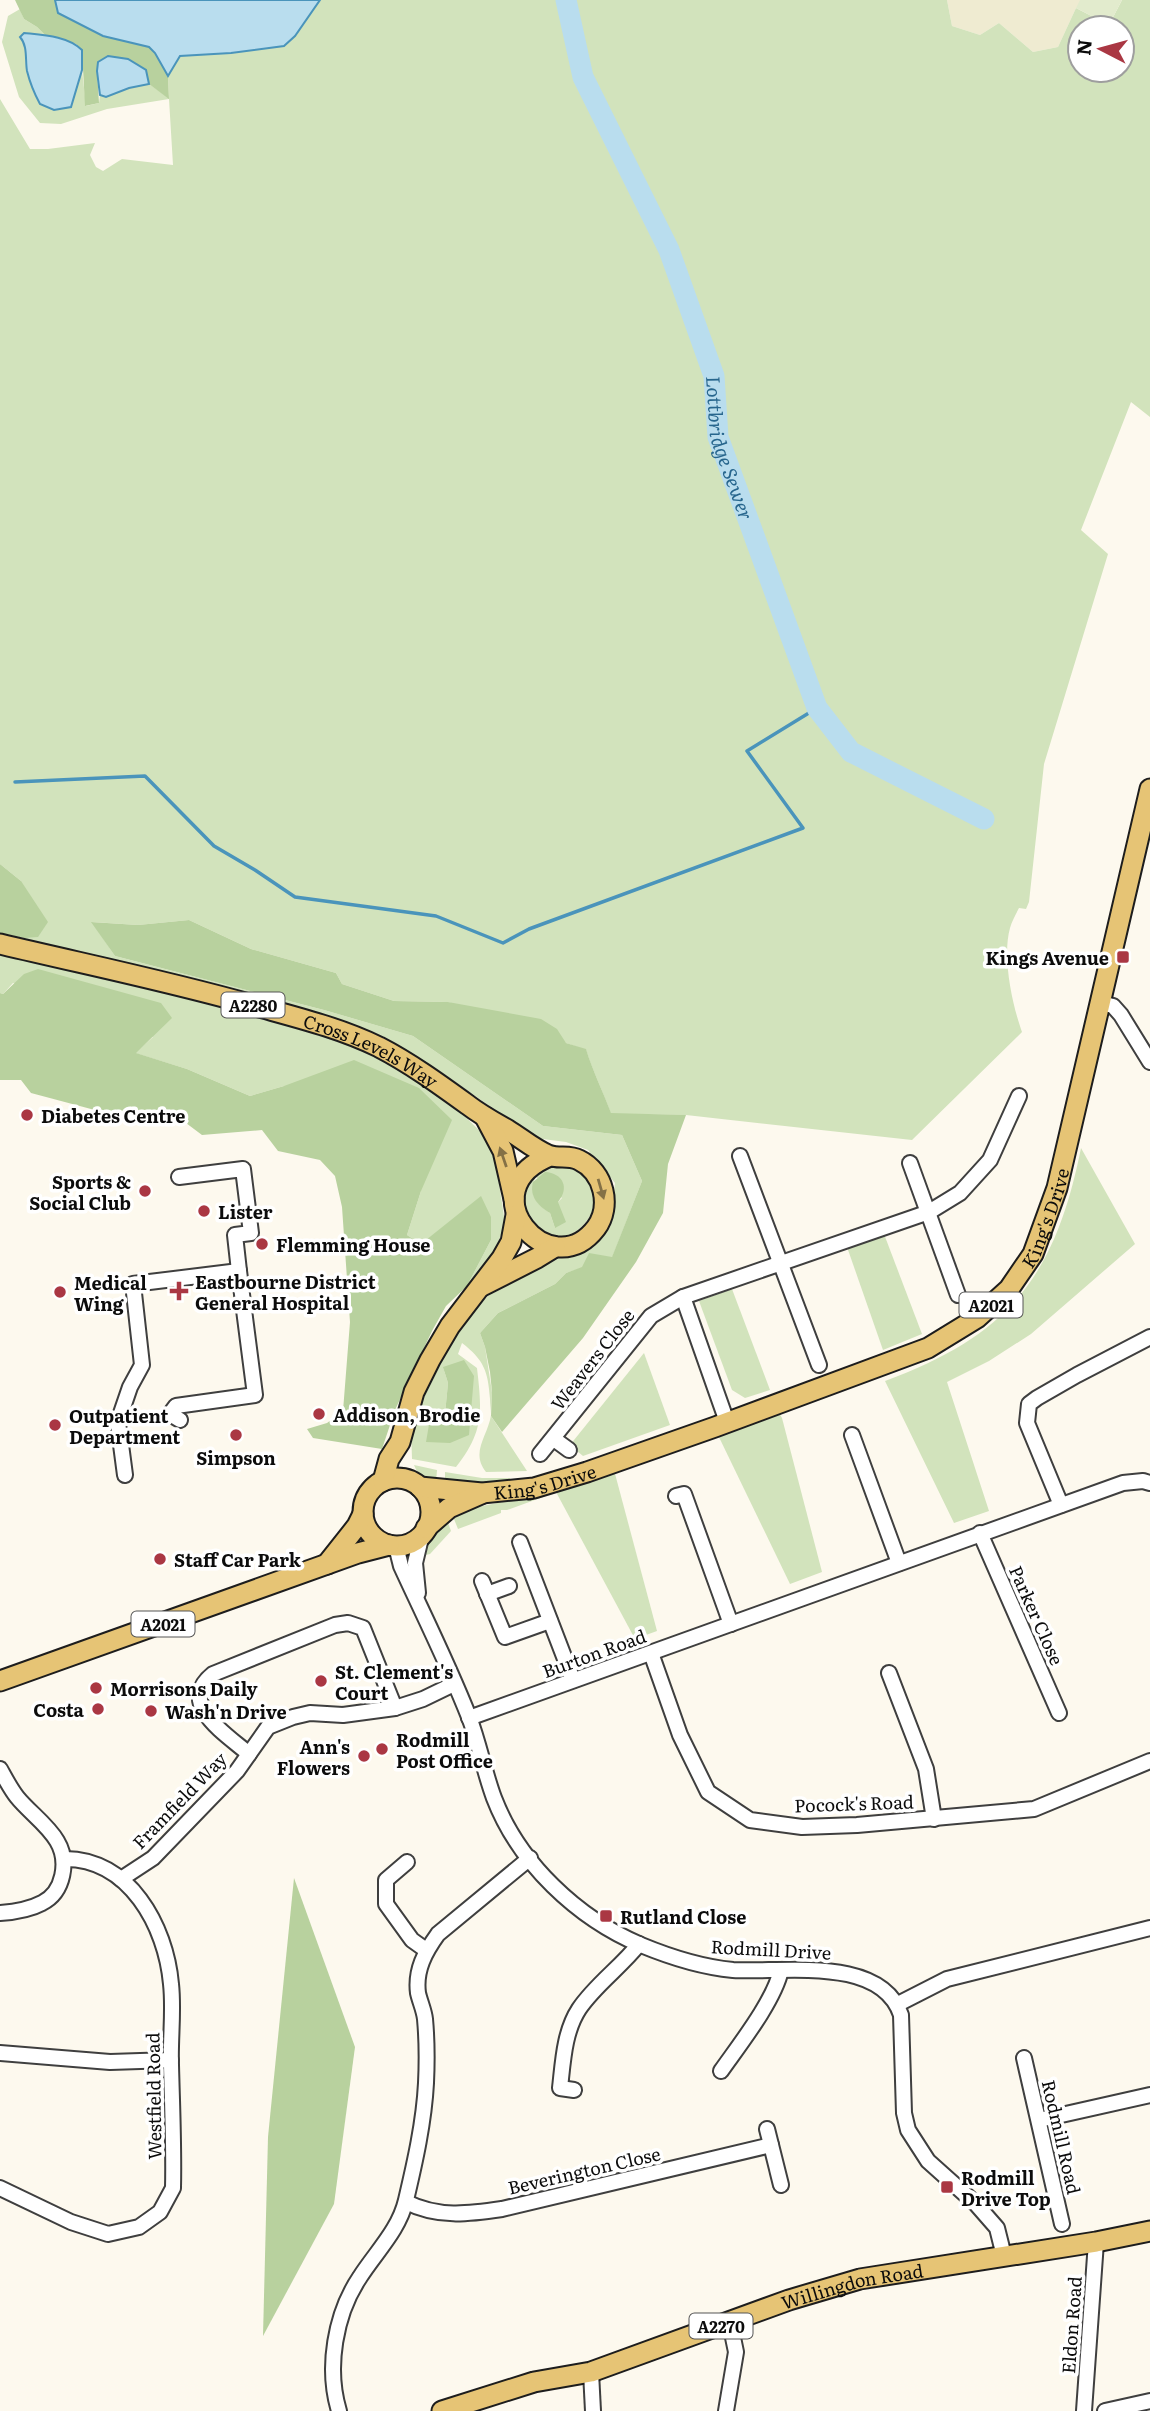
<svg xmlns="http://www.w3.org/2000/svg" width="1150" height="2411" font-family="Literata,serif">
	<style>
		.farmland { fill: #efebd1 }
		.green { fill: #d2e3bc; fill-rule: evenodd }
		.forest { fill: #b8d19e }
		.pitch { fill: #e2ebcd }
		.water { fill: #b9ddee; stroke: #4a94bb; stroke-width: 2 }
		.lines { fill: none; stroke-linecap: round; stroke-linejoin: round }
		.stream { stroke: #4a94bb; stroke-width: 3.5 }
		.river { stroke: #b9ddee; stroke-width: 21 }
		.minor-casing { stroke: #3f3f3f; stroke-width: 18 }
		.major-casing { stroke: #1d1d1d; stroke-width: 23 }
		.minor { stroke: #fff; stroke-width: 14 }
		.major { stroke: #e6c475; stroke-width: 19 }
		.oneway { fill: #847146 }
		.poi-dot { fill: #aa3743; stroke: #fff; stroke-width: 2.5 }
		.labels { text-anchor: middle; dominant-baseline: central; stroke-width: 7; stroke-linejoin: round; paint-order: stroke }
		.shield { fill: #fff; stroke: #555; stroke-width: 2 }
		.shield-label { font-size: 16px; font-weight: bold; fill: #0c0c0c }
		.poi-label { font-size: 18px; font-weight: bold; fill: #0c0c0c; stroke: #fff; text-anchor: start }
		.street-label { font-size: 18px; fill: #0c0c0c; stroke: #fff }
		.water-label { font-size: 19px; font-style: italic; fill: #27668d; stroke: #fff }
	</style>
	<rect width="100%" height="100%" fill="#fdf9ee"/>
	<!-- farmland -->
	<path class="farmland" d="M947,0H1122L1076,8L1058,47L1033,52L999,23L980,35L952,26Z"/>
	<!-- green -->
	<g class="green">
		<path d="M320,0H947L952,26L980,35L999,23L1033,52L1058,47L1076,8L1109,25L1122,0H1150V417L1131,402L1081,530L1108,554L1044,764L1029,902L1026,909L1019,908C1016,914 1012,921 1010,928C1002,957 1012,1004 1022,1032L912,1140L686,1115L611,1114C603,1091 593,1072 586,1050L448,1002L394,1001L342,984L336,973L251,949L189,920L138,925L92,922L115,956L324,1010L413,1036L543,1126L622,1135L642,1181L612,1258L566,1273L555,1284L498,1313L480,1333L485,1347L492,1392L491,1416L527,1471L486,1472C470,1452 488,1436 491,1415C491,1410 490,1404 490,1399C488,1371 484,1360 462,1343L458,1354L477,1368C482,1411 484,1432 456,1467L412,1459L411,1427L430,1374L456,1333L474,1310L497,1287L528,1270L575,1252L593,1247L611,1224L615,1183L588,1150L566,1142L535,1138L444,1074L369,1031L317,1012L0,935V933L24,938L21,881L0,864V99L30,149H48L95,143L90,155L96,167L103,171L122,159L173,165L169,99L107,109L61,124L40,123L19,97L2,42L8,16L20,9L24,19L37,27L45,35L24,33L26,68L71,107L82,70L86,106L99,103L100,95L106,97L129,88L149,84L169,98L168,76L180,56L231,53L284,46L295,36ZM1080,28H1122V70H1080ZM443,1367L469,1435L430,1419L445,1414L448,1383Z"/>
		<path d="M0,952L232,1006L312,1030L367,1052L426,1085L447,1099L485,1136L496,1163L505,1223L496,1249L467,1286L491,1240L421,1244L407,1235L421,1191L284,1086L250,1096L187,1069L135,1053L153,1037L13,983L3,994L0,993Z"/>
		<path d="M1081,1148L1135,1244L1031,1334L989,1361L947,1382L989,1511L954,1523L885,1381C1009,1335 1055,1277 1081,1148Z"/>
		<path d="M569,1163C574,1167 582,1171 587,1176C615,1210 564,1257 537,1230C530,1223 525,1211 519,1202L540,1166ZM536,1177L562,1198L558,1202L555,1228L550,1213C537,1205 527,1192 536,1177Z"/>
		<path d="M884,1234L922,1334L883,1350L847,1247Z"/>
		<path d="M732,1289L770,1390L745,1398L732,1390L699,1301Z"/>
		<path d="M644,1353L670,1425L583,1456L570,1445Z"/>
		<path d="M778,1411L782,1418L822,1572L790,1584L717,1433Z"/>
		<path d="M414,1465L437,1470L436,1483C425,1480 418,1476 414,1465Z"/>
		<path d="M614,1470L657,1631L635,1639L556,1492Z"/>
		<path d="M445,1472L482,1478H510L511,1481L445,1483Z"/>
		<path d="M542,1494L543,1497L507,1510H501V1513L458,1529L452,1514L462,1510Z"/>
		<path d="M446,1517L451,1531L430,1554L421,1556L430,1536Z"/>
	</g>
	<!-- forest -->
	<g class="forest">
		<path d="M15,0H55L58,13L103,36L149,47L155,53L168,76L169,99L149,84L146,70L128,59L97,71L99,103L85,106L82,50L76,44L45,35L37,27L24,19Z"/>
		<path d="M0,864L21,881L48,922L38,937L24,938L0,933Z"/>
		<path d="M189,920L251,949L336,973L342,984L394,1001L448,1002L541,1019L557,1029L566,1043L586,1049C593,1072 603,1091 611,1113L686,1115L668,1164L663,1213L636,1262L583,1338L502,1432L491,1416L492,1392L490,1372L485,1347L480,1333L498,1313L555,1284L566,1273L582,1267L589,1253L612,1257L642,1181L622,1135L543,1126L413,1036L324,1010L115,956L91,922L138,925Z"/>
		<path d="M38,969L161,1003L172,1018L136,1053L187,1069L250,1096L284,1086L354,1060L419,1088L452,1120L421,1191L407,1235L421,1244L481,1196L491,1217V1240L467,1286L446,1306L432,1331L395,1410L382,1449L313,1438L307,1429L327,1423L343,1411L350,1322L342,1207L335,1176L320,1160L278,1151L262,1130L202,1135L178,1117L106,1113L31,1093L21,1080H0V993L3,994L24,974Z"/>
		<path d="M545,1172C563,1173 570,1188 558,1202L566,1222L555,1228L550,1213C538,1206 529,1196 533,1182Z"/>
		<path d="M464,1360L474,1376L469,1435L450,1443L426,1442L430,1419L445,1414L448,1383L443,1367Z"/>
		<path d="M294,1878L355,2047L334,2204L263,2336L268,2137Z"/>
	</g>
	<!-- pitch -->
	<path class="pitch" d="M1080,0H1122L1109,25L1076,8Z"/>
	<!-- water -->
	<g class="water">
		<path d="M55,0H320L295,36L284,46L231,53L180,56L168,76L155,53L149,47L103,36L58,13Z"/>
		<path d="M24,33C43,35 68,36 82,50V70L71,107L54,110L40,104C34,93 30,83 27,71C25,60 28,46 20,37Z"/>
		<path d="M108,56L128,59L146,70L149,84L129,88L106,97L100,95L97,71L98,62Z"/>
	</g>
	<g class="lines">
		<!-- stream -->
		<path class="stream" d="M15,782L145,776L214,846L255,870L295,897L436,916L503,943L529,929L803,828L747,751L817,708"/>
		<!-- river -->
		<path class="river" id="s1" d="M566,0L583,77L669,250L714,376L718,437L817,708L851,752L984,819"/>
		<!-- minor casing -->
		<g class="minor-casing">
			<g id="minor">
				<path d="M1101,1003L1113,1006L1121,1015L1150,1062"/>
				<path d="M740,1156L819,1365"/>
				<path d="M910,1163L958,1295"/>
				<path d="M179,1177L243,1169L251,1233L235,1235L239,1271"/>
				<path d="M683,1297L727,1422"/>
				<path d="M852,1435L899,1563"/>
				<path d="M554,1439L569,1450"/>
				<path d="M540,1454L651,1316L683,1297L929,1212L960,1193L990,1160L1019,1096"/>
				<path d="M125,1475L118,1422L130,1387L142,1365L133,1284L239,1271L255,1395L176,1406L170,1414L180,1420"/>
				<path d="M676,1496L684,1494L731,1624"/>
				<path d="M1061,1505L1027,1423L1029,1404L1037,1398L1077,1375L1150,1337"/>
				<path d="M980,1533L1059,1713"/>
				<path d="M520,1542L573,1680"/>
				<path d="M396,1546L401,1566C424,1616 449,1666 469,1717C479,1743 484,1771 494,1798C519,1863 577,1918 641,1945C670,1957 701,1967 733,1970C782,1973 881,1955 901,2015L904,2113L908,2130L928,2161L976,2204L997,2228L1004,2256"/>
				<path d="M482,1581L505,1637L550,1621"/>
				<path d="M418,1593L415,1563L422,1534"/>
				<path d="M487,1594L509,1586"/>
				<path d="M651,1653L680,1735L708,1792L750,1820L802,1827L857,1825L1034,1809L1150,1761"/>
				<path d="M889,1673L926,1769L934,1819"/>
				<path d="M469,1718L1123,1483L1143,1481L1150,1483"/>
				<path d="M249,1754C226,1734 176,1704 213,1674L335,1625L348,1623L363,1628L395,1708"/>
				<path d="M0,1769C5,1778 10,1788 17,1797C29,1812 47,1824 57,1841C69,1861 64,1892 42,1903C29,1910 14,1912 0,1913"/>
				<path d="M407,1862L386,1880V1904L412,1940L426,1950"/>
				<path d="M121,1879L153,1858L237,1771L268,1727L293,1717L310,1713L343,1715L395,1708L423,1699L454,1684"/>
				<path d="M898,2004L947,1979L1150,1928"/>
				<path d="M0,2053L110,2062L171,2060"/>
				<path d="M1024,2058L1062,2224"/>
				<path d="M721,2071C740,2044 774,2001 781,1970"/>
				<path d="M574,2090L560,2088C563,2062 564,2032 579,2009C595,1985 621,1967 639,1944"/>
				<path d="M1039,2120L1150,2095"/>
				<path d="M767,2129L781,2185"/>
				<path d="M0,2188L71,2222L108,2234L139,2227L160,2212L173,2188C174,2147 172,2106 171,2065C170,2038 174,2011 171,1984C166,1926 129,1858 64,1859"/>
				<path d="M406,2202C438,2218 468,2214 502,2209L771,2145"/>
				<path d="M591,2372L593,2411"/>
				<path d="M339,2411C326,2368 335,2314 360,2277C376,2252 399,2230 406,2200C415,2162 424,2122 426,2083C427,2062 427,2041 425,2019C424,2010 420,2002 418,1993C415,1970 425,1952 438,1934L530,1858"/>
				<path d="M726,2411L736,2352L730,2323"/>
				<path d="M1084,2411L1096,2242"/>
				<path d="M1105,2411L1150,2401"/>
			</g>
		</g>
		<!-- major casing -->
		<g class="major-casing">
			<g id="major">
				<path id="s2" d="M0,944C88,965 177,983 263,1008C303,1019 342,1029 379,1047C410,1063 439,1084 468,1105C481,1115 494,1122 508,1130C521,1138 534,1149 548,1155C558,1159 569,1155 579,1160C604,1172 612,1206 596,1228C550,1288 466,1190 550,1156"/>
				<path d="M485,1117L503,1151L514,1199"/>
				<path d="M482,1286L537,1258L555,1247"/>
				<circle cx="397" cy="1512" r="34"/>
				<path d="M383,1481L389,1459L400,1442L414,1392L430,1360L450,1326L502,1258L511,1242L516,1215"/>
				<path id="s3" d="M420,1487L482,1493L534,1488L587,1472L715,1427L928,1348L977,1318L1009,1289L1033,1254L1057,1188L1150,789"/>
				<path d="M426,1528L449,1508L481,1494"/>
				<path d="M327,1564L357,1526L363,1514"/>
				<path d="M0,1681L358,1553L389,1545"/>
				<path id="s4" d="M442,2411L534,2382L591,2372L789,2300L860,2279L1096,2242L1150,2231"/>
			</g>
		</g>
		<!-- minor -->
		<use href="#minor" class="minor"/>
		<!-- major -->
		<use href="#major" class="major"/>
	</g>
	<!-- one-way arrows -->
	<defs><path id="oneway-solid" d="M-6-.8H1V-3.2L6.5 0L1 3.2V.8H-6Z" transform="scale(1.75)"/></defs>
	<g class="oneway">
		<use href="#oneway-solid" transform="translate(503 1157) rotate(-109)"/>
		<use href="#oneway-solid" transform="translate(601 1189) rotate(74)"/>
	</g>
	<!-- markers -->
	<g class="poi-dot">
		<rect x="1116" y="950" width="14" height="14" rx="3.5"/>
		<circle cx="27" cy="1115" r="7"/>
		<circle cx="145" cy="1191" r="7"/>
		<circle cx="204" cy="1211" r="7"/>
		<circle cx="262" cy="1244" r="7"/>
		<path d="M175.5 1280.5h7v7h7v7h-7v7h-7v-7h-7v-7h7z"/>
		<circle cx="60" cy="1292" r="7"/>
		<circle cx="319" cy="1414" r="7"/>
		<circle cx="55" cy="1425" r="7"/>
		<circle cx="236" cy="1435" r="7"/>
		<circle cx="160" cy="1559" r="7"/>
		<circle cx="321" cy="1681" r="7"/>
		<circle cx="96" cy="1688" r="7"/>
		<circle cx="98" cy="1709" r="7"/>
		<circle cx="151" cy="1711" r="7"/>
		<circle cx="382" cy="1749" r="7"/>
		<circle cx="364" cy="1756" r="7"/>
		<rect x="599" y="1909" width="14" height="14" rx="3.5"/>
		<rect x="940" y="2180" width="14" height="14" rx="3.5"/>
	</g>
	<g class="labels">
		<!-- shield labels -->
		<g class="shield">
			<rect x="221.5" y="992.5" width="63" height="25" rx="5"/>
			<rect x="959.5" y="1292.5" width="63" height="25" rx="5"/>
			<rect x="131.5" y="1611.5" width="63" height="25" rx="5"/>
			<rect x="689.5" y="2313.5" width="63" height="25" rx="5"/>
		</g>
		<g class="shield-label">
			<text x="253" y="1005">A2280</text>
			<text x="991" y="1305">A2021</text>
			<text x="163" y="1624">A2021</text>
			<text x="721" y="2326">A2270</text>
		</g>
		<!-- poi labels -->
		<g class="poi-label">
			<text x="1109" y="957" text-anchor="end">Kings Avenue</text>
			<text x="41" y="1115">Diabetes Centre</text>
			<text x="131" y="1181" text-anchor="end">Sports &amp;<tspan x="131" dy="21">Social Club</tspan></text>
			<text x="218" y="1211">Lister</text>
			<text x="276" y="1244">Flemming House</text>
			<text x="195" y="1281">Eastbourne District<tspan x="195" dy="21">General Hospital</tspan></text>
			<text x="74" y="1282">Medical<tspan x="74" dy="21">Wing</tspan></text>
			<text x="333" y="1414">Addison, Brodie</text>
			<text x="69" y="1415">Outpatient<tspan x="69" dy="21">Department</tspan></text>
			<text x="236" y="1457" text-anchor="middle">Simpson</text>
			<text x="174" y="1559">Staff Car Park</text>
			<text x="335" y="1671">St. Clement's<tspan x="335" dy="21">Court</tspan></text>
			<text x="110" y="1688">Morrisons Daily</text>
			<text x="84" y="1709" text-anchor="end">Costa</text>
			<text x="165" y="1711">Wash'n Drive</text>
			<text x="396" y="1739">Rodmill<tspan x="396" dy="21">Post Office</tspan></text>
			<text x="350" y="1746" text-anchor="end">Ann's<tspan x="350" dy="21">Flowers</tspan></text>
			<text x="620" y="1916">Rutland Close</text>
			<text x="961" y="2177">Rodmill<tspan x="961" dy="21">Drive Top</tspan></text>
		</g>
		<!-- street labels -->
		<g class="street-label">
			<text stroke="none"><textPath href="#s2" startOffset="387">Cross Levels Way</textPath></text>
			<text stroke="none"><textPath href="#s3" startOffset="714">King's Drive</textPath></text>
			<text transform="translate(592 1359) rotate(-52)">Weavers Close</text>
			<text stroke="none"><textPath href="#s3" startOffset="126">King's Drive</textPath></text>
			<text transform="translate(1037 1615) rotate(66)">Parker Close</text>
			<text transform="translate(594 1653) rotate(-20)">Burton Road</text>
			<text transform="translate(179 1800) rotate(-46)">Framfield Way</text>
			<text transform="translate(854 1803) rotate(-2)">Pocock's Road</text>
			<text transform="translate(771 1949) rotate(3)">Rodmill Drive</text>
			<text transform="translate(153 2096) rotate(-91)">Westfield Road</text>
			<text transform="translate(1062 2137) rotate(77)">Rodmill Road</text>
			<text transform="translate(584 2170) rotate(-13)">Beverington Close</text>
			<text stroke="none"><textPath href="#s4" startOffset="430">Willingdon Road</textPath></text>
			<text transform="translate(1071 2325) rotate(-86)">Eldon Road</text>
		</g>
		<!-- water labels -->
		<g class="water-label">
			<text stroke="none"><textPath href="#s1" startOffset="480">Lottbridge Sewer</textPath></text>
		</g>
	</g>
	<!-- north arrow -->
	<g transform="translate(1101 49) rotate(276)"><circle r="33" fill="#ffffff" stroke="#9e9e9e" stroke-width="2"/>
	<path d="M0-5L12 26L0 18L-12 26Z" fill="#aa3743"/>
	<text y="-10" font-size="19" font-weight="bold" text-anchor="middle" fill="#0c0c0c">N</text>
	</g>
</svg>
